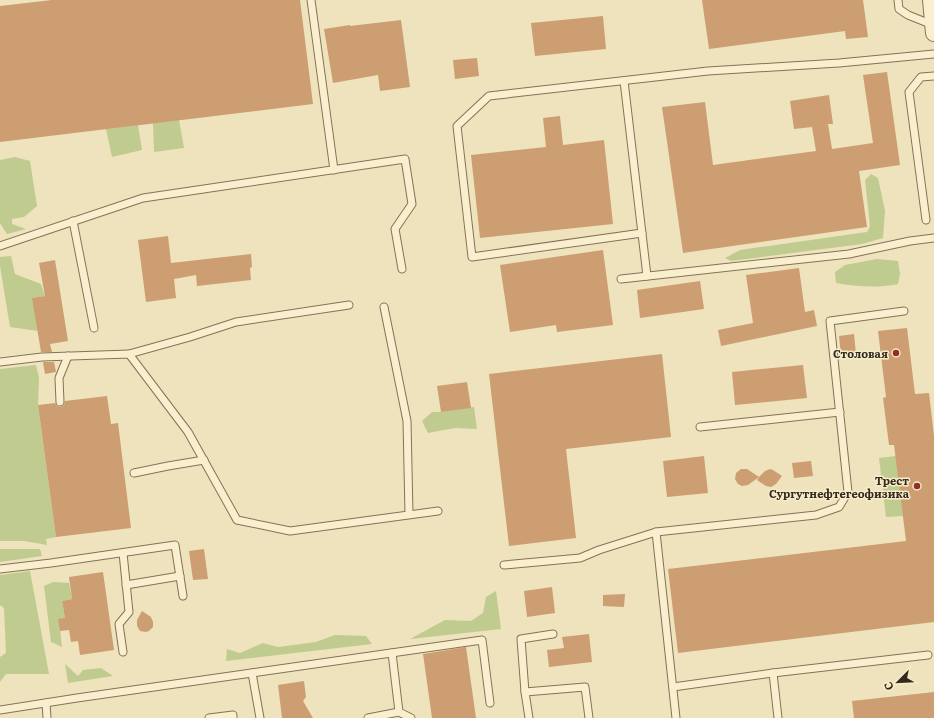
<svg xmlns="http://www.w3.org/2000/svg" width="934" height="718" font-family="Literata,serif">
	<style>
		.green { fill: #c0cb90 }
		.building { fill: #cd9e71 }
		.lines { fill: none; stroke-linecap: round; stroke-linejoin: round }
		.service-casing { stroke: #857256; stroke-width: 9 }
		.tertiary-casing { stroke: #857256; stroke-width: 18 }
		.service { stroke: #f9efcf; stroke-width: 7 }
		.tertiary { stroke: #f9efcf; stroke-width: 16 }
		.poi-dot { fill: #952c25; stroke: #f5eccb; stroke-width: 1.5 }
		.labels { text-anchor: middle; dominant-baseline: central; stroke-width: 3; stroke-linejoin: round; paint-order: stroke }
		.poi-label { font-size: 11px; font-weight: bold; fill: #34291b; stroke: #f5eccb; text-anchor: end }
	</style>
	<rect width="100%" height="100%" fill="#eee3bc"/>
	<!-- green -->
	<g class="green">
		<path d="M179,120L184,148L154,152L153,123Z"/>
		<path d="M138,125L142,150L112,157L106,129Z"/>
		<path d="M15,157L30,161L37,206L24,217L12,219V224L26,229L7,234L0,223V160Z"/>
		<path d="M871,174L878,178L885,211L883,238L862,244L731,261L725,258L740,250L867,232L870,226L865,180Z"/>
		<path d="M11,256L15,274L41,284L45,296L33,298L38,331L10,327L0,266V257Z"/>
		<path d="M877,259L898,261L900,274L898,284C877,288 858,287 836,283L835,272L845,265Z"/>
		<path d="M36,365L39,378L38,405L56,537L46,539L47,545L24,541H0V369Z"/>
		<path d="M474,407L477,429L455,428L428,433L422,421L432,412H441Z"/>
		<path d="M896,456L903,516L886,517L879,458Z"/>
		<path d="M0,549H40L42,556L0,562Z"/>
		<path d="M30,571L49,674H6L0,682V657L6,653L4,608L0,605V575Z"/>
		<path d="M53,582L69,583L72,599L62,601L65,618L59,620L62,647L51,642L44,586Z"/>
		<path d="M496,591L501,629L410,639L445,620L471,621L483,613L486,597Z"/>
		<path d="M335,635L366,636L372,644L226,661L227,649L240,653L263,643L278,647L316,642Z"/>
		<path d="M65,664L78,676L83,670L101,668L113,676L68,683Z"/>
	</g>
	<!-- building -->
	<g class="building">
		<path d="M52,0H300L313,104L0,142V6Z"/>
		<path d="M702,0H863L868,37L846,39L845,31L709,49Z"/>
		<path d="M603,16L606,49L535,56L531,23Z"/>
		<path d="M401,20L410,87L380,91L378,75L333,83L324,29L350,25V26Z"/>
		<path d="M477,58L479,76L455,79L453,60Z"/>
		<path d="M887,72L900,165L859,171L867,227L683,253L662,107L705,102L713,165L816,151L812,127L794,129L790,101L829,95L833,124H828L832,149L873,143L863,75Z"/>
		<path d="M560,116L563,145L604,140L613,224L480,238L471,155L546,147L543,118Z"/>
		<path d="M168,236L171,263L251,254L252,267L250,268L251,280L197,286L196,275L174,279L176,298L146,302L138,240Z"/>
		<path d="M603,250L613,325L557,332L556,325L510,332L500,265Z"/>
		<path d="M55,260L68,341L50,344L52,352H41L32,298L45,296L39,263Z"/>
		<path d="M799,268L805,312L814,310L817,326L721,346L718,330L753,323L746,275Z"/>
		<path d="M700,281L704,309L640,318L637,290Z"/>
		<path d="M907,328L915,394L929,393L934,436V622L678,653L668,569L906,541L894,445H889L883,398L886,397L878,331Z"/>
		<path d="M854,334L856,354L841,356L839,336Z"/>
		<path d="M662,354L671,437L566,449L576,538L509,546L489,374Z"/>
		<path d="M43,362H54L56,372L45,374Z"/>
		<path d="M803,365L807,398L735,405L732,372Z"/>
		<path d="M467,382L471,408L441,412L437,386Z"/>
		<path d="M107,396L111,424L118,423L131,528L56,537L38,405L55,403L57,406L61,407L64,405L65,401Z"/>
		<path d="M704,456L708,493L667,497L663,461Z"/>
		<path d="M811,461L813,476L794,478L792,463Z"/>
		<path d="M741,469H747L759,477L765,471L770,469L773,470L782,476L776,484L771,487L766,486L757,480L759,477L748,485L742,486L738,484L735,479L736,473Z"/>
		<path d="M204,549L208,579L193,580L189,551Z"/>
		<path d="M103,572L114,650L80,655L78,641L71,642L69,630L60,631L58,619L65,618L62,601L72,599L69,577Z"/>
		<path d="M552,587L555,613L527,617L524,591Z"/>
		<path d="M625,594L624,607L603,606V595Z"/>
		<path d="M142,611L151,617L153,622V627L149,631L146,632L140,631L137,626V620Z"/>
		<path d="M589,634L592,662L549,667L547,650L564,648L562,637Z"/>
		<path d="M466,647L476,718H432L423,654Z"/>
		<path d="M304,681L306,697L303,701L313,718H282L278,685Z"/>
		<path d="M934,692V718H854L852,701Z"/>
	</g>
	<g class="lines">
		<!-- service casing -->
		<g class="service-casing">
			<g id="service">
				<path d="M311,0L334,170"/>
				<path d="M898,0L899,9L908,15L933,25"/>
				<path d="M624,81L647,276"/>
				<path d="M926,220L909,92L921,77L934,76"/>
				<path d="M73,221L94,328"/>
				<path d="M642,233L472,257L457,126L489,96L708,71L839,63L934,54"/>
				<path d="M0,246L143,198L405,159L412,204L395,229L402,269"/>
				<path d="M621,279L849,254L910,241L934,238"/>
				<path d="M384,307L407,421L409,514"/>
				<path d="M129,354L190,337L236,322L349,305"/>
				<path d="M0,362L42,357L129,354L188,432L237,520L290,531L438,511"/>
				<path d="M60,402L59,378L68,356"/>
				<path d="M700,427L840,412"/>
				<path d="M134,473L168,466L204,460"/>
				<path d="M656,532L676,718"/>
				<path d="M123,553L129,612L119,624L123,652"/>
				<path d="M504,565L580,558L599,550L656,532L816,515L839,507L848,492L830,321L904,311"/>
				<path d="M0,569L51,563L175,545L183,596"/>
				<path d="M126,585L180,576"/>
				<path d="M392,653L399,712L411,718"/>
				<path d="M252,673L260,718"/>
				<path d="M773,673L778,718"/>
				<path d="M673,687L773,673L928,655"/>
				<path d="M525,692L585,687L589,718"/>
				<path d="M46,703L47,718"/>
				<path d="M0,710L77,698L482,640L490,703"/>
				<path d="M209,718L233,715V718"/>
				<path d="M368,718L399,712"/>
				<path d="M529,718L525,692L521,639L553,634"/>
			</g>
		</g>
		<!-- tertiary casing -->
		<g class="tertiary-casing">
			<path id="tertiary" d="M931,0L934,33"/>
		</g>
		<!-- service -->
		<use href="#service" class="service"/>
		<!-- tertiary -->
		<use href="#tertiary" class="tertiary"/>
	</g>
	<!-- markers -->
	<g class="poi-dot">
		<circle cx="896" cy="353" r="4"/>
		<circle cx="917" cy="486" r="4"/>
	</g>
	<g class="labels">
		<!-- poi labels -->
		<g class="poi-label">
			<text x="888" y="353">Столовая</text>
			<text x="909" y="480">Трест<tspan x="909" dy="13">Сургутнефтегеофизика</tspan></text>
		</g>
	</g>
	<!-- north arrow -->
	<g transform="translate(898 682) rotate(246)" stroke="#f5eccb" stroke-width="3" paint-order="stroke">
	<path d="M0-3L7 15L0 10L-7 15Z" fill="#34291b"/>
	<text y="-6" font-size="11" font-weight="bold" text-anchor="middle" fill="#34291b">С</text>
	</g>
</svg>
